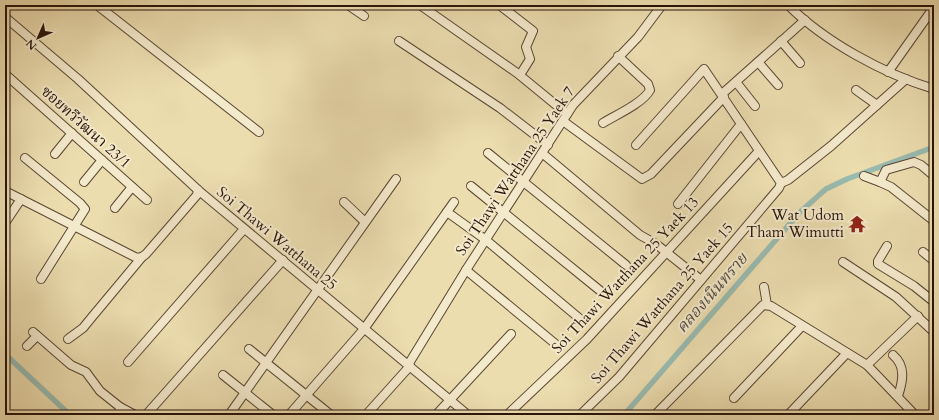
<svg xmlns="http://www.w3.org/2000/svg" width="939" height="420" font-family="Cardo,'Noto Serif Thai',serif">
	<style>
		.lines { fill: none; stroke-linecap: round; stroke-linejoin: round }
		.canal { stroke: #99bbb0; stroke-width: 5.5 }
		.minor-casing { stroke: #594633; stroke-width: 10 }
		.minor { stroke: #f3e9cb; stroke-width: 8 }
		.labels { text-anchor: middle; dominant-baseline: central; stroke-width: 4; stroke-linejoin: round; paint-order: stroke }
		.street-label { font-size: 15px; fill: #28140a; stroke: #f3e9cb }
		.poi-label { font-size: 15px; fill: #28140a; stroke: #f3e9cb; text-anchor: end }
		.water-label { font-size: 16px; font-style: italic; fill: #504e44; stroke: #f3e9cb }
	</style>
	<rect width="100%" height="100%" fill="#ecddaf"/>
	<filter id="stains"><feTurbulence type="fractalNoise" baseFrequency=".005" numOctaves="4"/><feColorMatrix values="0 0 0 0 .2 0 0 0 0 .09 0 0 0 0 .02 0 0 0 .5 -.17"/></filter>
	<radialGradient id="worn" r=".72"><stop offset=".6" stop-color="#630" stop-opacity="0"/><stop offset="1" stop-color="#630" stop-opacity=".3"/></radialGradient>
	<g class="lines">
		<!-- canal -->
		<g class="canal">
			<path d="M5,354L70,415"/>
			<path d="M624,415L800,212L826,189L847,179L934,147"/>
		</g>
		<!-- minor casing -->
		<g class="minor-casing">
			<g id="minor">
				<path d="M97,5L259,132"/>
				<path d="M348,5L364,16"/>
				<path d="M420,5L517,73L567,114"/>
				<path d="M788,5C825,42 884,74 934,89"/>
				<path d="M502,7L533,31L526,47L530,59L520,75"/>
				<path d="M5,17L78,79L198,190L468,415"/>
				<path d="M399,41L500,108L548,145"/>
				<path d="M781,41L800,63"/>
				<path d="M758,62L778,85"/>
				<path d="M888,72L934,7"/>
				<path d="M5,74L147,200"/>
				<path d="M736,82L755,106"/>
				<path d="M856,90L877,105"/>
				<path d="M722,94L805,20"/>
				<path d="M563,121L642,179L651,174L724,97"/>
				<path d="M603,123C616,115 643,103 650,90L648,84L618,56"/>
				<path d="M488,153L626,265"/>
				<path d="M542,153L640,235L656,244L701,280"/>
				<path d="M55,154L72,133"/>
				<path d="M25,158L80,203L85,209L41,279"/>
				<path d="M864,176L880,182"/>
				<path d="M934,176L921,165L914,162L886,170L880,182L891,187L934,221"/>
				<path d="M84,182L102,160"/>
				<path d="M781,183L788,180L831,146L906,79"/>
				<path d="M471,186L603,293"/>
				<path d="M5,191L137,258L142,257L146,254L197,195L198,190"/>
				<path d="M344,202L364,221"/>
				<path d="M678,204L741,124"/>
				<path d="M115,208L132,187"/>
				<path d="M447,212L486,240L579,318"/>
				<path d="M5,223L21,199"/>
				<path d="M887,246L878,261V264L914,286L934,302"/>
				<path d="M923,252L934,261"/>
				<path d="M843,262L896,297L934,332"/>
				<path d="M466,270L558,346"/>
				<path d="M764,287L767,305"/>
				<path d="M33,332L71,365L86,372L100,391L120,407L119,415"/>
				<path d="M68,339L83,328L92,317L142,257"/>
				<path d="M27,346L37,336"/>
				<path d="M249,349L331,415"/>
				<path d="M893,355C906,366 903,381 898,396"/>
				<path d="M128,362L244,229"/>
				<path d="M408,365L466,270L573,105L638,37L662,5"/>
				<path d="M867,365L915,415"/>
				<path d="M223,375L273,415"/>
				<path d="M734,398L802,326"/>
				<path d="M120,407L135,415"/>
				<path d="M5,412L8,415"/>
				<path d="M146,415L283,260"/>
				<path d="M229,415L396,179"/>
				<path d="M289,415L364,329L454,202"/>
				<path d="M366,415L410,366"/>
				<path d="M436,415L511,334"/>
				<path d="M507,415L587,339L759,151"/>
				<path d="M580,415L619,377L779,188L781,183L704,69L636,145"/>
				<path d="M655,415L763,305L771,306L867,365L918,316"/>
				<path d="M788,415L847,353"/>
			</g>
		</g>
		<!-- minor -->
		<use href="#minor" class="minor"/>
	</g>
	<!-- icons -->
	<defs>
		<g id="temple-bare" transform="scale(1.38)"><path d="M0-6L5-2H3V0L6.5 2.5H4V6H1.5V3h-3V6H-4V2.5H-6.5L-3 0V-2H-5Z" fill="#8f2418" stroke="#f3e9cb" stroke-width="2.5" paint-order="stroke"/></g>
	</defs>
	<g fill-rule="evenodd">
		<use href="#temple-bare" x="857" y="224"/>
	</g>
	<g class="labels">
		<!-- street labels -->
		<g class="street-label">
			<text transform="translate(86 127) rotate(42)">ซอยทวีวัฒนา 23/1</text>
			<text transform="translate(515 171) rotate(-56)">Soi Thawi Watthana 25 Yaek 7</text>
			<text transform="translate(277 238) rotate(40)">Soi Thawi Watthana 25</text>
			<text transform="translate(625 275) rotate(-47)">Soi Thawi Watthana 25 Yaek 13</text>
			<text transform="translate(662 303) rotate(-49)">Soi Thawi Watthana 25 Yaek 15</text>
		</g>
		<!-- poi labels -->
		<g class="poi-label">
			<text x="844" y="215">Wat Udom<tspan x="844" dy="17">Tham Wimutti</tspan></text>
		</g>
		<!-- water labels -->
		<g class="water-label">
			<text transform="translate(712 293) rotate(-49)">คลองเนินทราย</text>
		</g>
	</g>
	<!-- margin -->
	<rect width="939" height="420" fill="none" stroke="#ecddaf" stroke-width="20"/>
	<rect x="6" y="6" width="927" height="408" fill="none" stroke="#28140a" stroke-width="2"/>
	<rect x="10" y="10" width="919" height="400" fill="none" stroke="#28140a"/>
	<!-- north arrow -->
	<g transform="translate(38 38) rotate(225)" stroke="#f3e9cb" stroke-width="3" paint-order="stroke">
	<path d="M0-3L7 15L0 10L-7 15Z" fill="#28140a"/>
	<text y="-6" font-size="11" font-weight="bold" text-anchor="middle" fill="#28140a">N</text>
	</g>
	<rect width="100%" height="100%" filter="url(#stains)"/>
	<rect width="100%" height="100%" fill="url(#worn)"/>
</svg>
